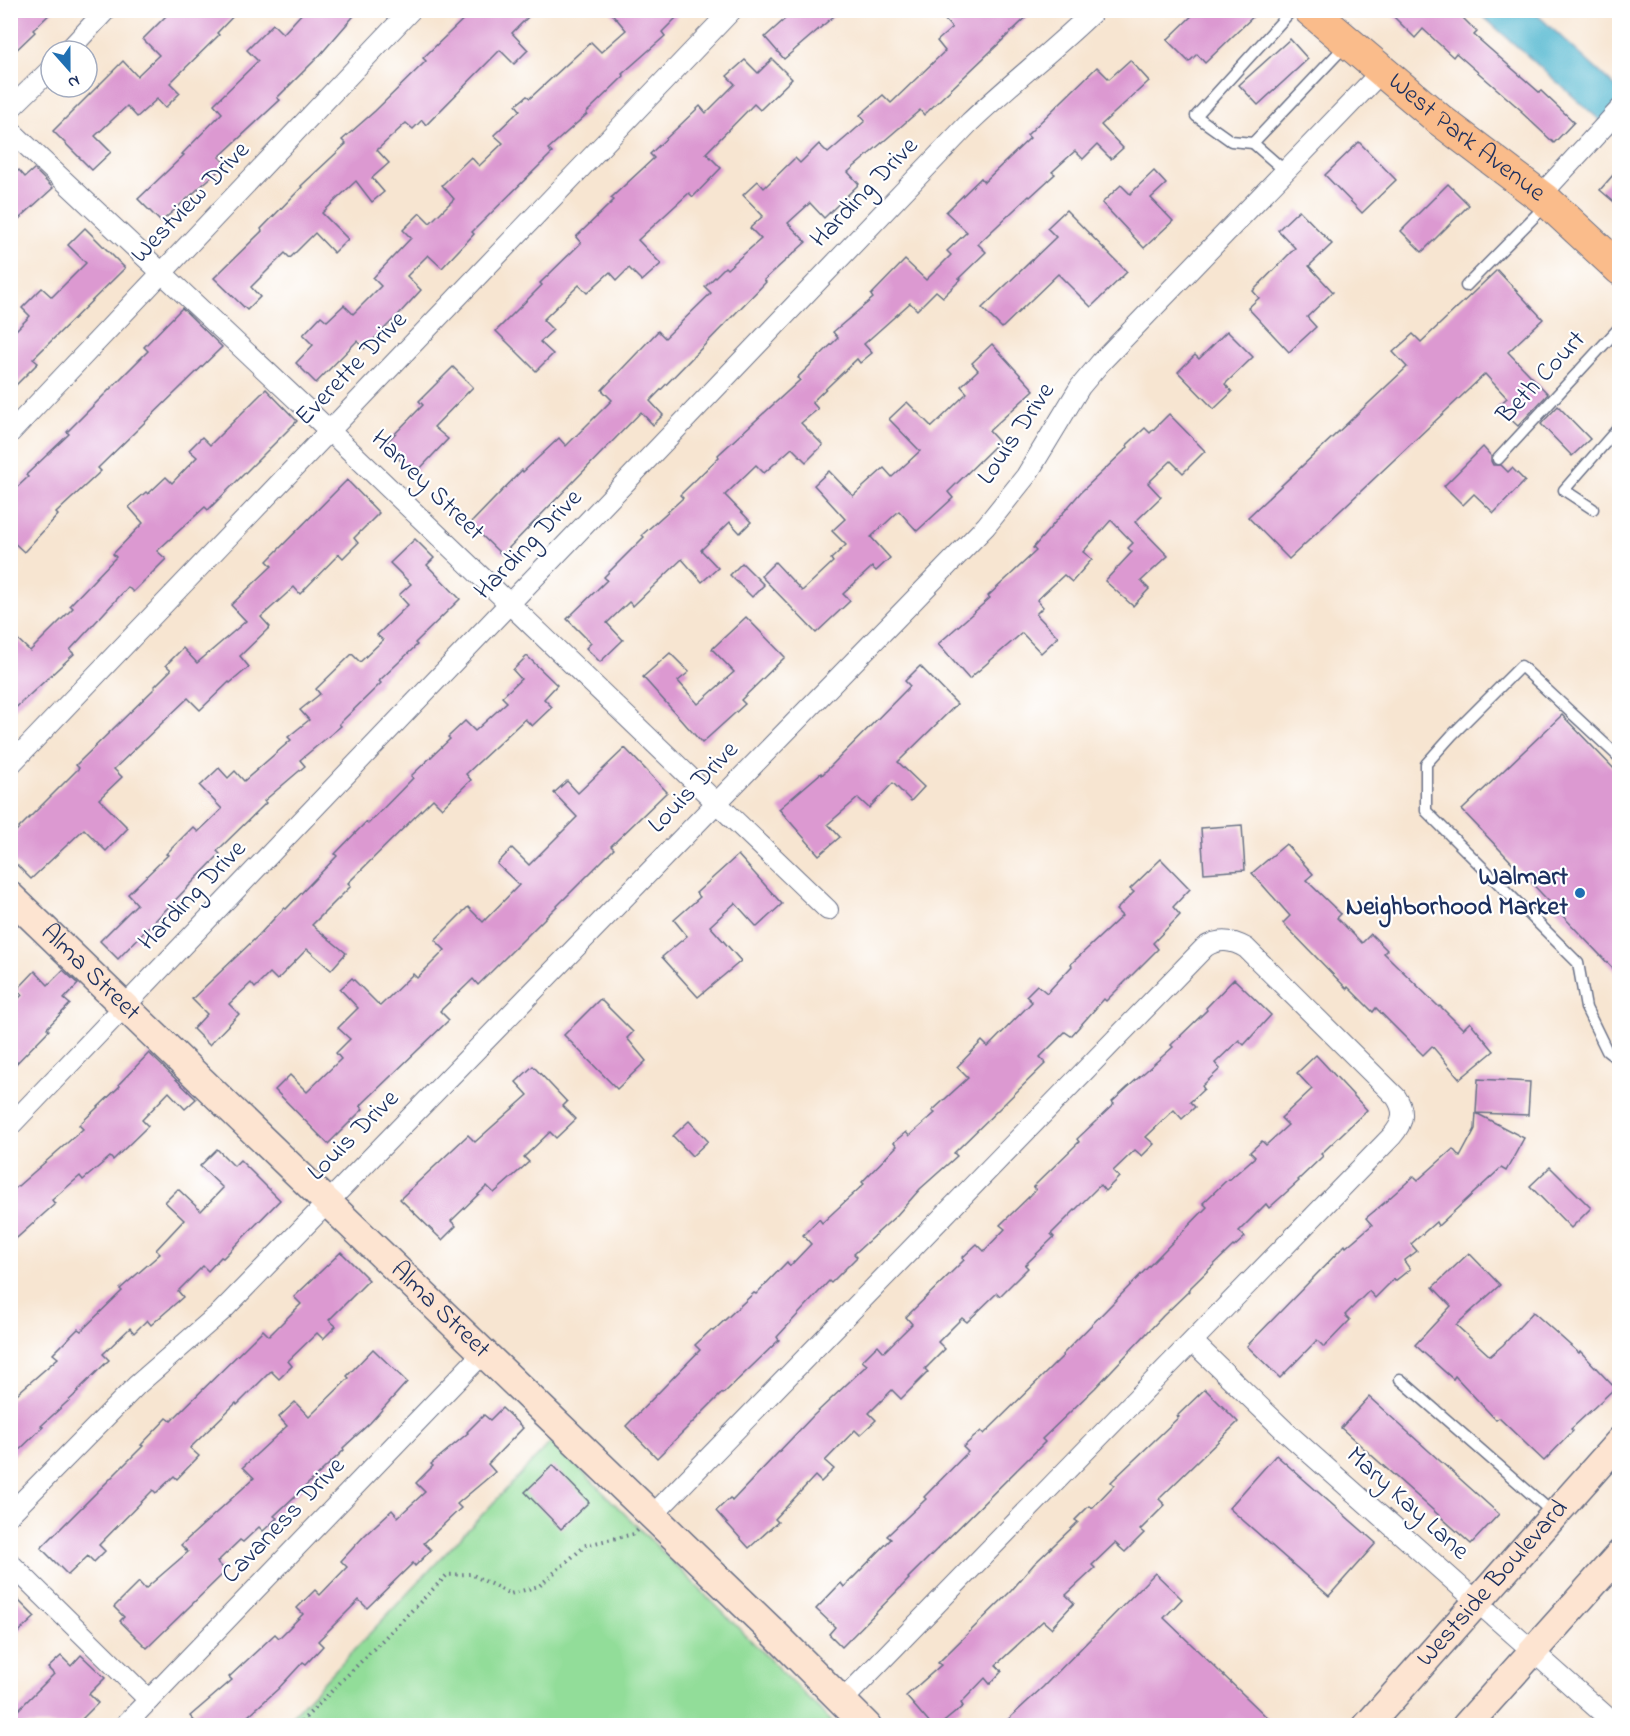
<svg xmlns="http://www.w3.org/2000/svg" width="1630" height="1736" font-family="'Indie Flower',sans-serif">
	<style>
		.green { fill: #92dd99; stroke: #56867c; stroke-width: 1.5 }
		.water { fill: #50b6cf; stroke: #367296; stroke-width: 1.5 }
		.building { fill: #dc99d1 }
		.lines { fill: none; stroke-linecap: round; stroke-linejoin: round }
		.lane-casing { stroke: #686f86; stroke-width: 13 }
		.street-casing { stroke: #686f86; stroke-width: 22 }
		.secondary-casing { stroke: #686f86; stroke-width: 31 }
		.primary-casing { stroke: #686f86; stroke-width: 34 }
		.path { stroke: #686f86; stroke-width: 4; stroke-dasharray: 1.5 4.5; stroke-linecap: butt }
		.lane { stroke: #fff; stroke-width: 10 }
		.street { stroke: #fff; stroke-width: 20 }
		.secondary { stroke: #fde4d1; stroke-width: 28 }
		.primary { stroke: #fabc8b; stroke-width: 32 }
		.poi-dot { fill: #1f6fb2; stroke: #fff; stroke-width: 2 }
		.labels { text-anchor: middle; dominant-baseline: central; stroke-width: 4.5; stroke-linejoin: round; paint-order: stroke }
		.street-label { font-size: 26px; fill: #1b2f5e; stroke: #fff }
		.poi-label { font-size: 26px; font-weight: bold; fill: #1b2f5e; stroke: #fff; text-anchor: end }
	</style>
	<rect width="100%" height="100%" fill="#fff"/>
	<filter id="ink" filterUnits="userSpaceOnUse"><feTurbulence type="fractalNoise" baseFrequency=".0167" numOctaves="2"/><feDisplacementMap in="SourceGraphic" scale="12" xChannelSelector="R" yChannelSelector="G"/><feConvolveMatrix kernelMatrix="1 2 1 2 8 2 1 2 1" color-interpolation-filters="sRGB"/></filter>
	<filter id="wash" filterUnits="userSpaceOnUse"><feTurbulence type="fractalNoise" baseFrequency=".008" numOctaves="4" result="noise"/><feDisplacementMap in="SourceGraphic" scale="24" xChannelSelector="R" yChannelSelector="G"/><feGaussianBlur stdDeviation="1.35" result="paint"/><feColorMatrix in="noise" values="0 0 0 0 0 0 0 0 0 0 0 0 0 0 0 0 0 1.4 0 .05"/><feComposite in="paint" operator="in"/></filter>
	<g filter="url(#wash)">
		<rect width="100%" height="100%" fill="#f7e5d1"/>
		<!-- green -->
		<path class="green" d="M552,1441L835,1725L282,1726Z"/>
		<!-- water -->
		<path class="water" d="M1477,11H1533L1619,90V137Z"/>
		<g id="blocks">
			<!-- building -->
			<g class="building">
				<path d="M10,10H54L33,30L35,32L10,56Z"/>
				<path d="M172,10H239L217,33L219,35L170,83L180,93L165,108L157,99L137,117L127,106L95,136L111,152L92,170L53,131L123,61L137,76L159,55L143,39Z"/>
				<path d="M305,10H359L320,55L277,98L280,100L219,157L226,164L161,222L138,199L184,155L182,154L222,113L214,104L258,61L247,50L273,24L283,34Z"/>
				<path d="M473,10H535L512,33L528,50L514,64L500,50L426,125L422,120L413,129L406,123L377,150L389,163L372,178L384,192L372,202L356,181L322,213L348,239L334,253L315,233L290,258L285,253L251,287L260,297L247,310L214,278L262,231L261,229L302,187L301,186L346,144L342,140L375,111L426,61L423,58Z"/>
				<path d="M609,10H684L662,32L665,36L622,74L624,76L586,113L587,114L548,149L552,153L472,232L474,234L442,268L428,255L407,276L421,290L398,315L364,349L357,341L316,383L296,363L313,345L303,335L321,316L327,321L344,305L353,314L381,286L373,278L411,238L403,230L420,213L430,223L454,199L442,185L471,157L479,166L503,143L494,135L520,110L516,105L527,96L530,98L591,42L601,52L626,30Z"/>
				<path d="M795,10H841L784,59L765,37Z"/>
				<path d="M936,10H1034L924,115L920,110L848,172L859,184L824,218L810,203L788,223L806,242L764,280L766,282L650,401L663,415L653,425L641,412L502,555L470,524L522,470L523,472L559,438L566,446L612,400L602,390L658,331L665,338L711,293L705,287L725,267L727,269L761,239L750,228L763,216L743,195L758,181L764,188L795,158L800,163L819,144L828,153L865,121L860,115L883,95L891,103L945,51L937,41L952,28Z"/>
				<path d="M1198,10H1260L1205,63L1197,54L1189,62L1167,40Z"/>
				<path d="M1387,10H1455L1477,32L1474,35L1539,92L1541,91L1574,122L1554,143L1521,112L1522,111L1456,53L1453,57L1423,29L1415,38Z"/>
				<path d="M1290,39L1308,59L1258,105L1239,85Z"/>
				<path d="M772,59L792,79L760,110L754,104L706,153L721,168L693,197L689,193L638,240L661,264L642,281L629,268L617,280L610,272L587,293L579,285L543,320L553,330L540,342L553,354L536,371L496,331L542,285L540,283L581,243L576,237L614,200L611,198L654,158L650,154L700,106L706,113L735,84L727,76L745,60L758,73Z"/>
				<path d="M1130,60L1149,81L1101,125L1123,148L1111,159L1097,145L1083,159L1075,151L1052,172L1055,174L1030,197L1029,196L978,244L986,252L959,278L961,279L943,297L936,291L917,310L910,303L864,344L872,353L860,363L857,359L812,402L818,409L801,423L823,445L806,462L792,448L764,473L756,465L725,495L751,522L740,533L730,522L701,550L718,568L702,582L682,559L633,606L629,602L607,623L623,640L600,662L586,648L591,643L567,619L607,580L604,577L644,537L642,535L683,498L680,495L719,457L718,455L800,380L797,378L838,338L833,332L873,298L871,295L905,260L926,280L951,255L947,251L967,232L946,212L981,178L984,182L1030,138L1027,135L1097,67L1109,79Z"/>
				<path d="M1359,142L1396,180L1362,213L1325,175Z"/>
				<path d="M1620,167V207L1600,190Z"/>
				<path d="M34,169L53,188L10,227V178L19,170L25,177Z"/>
				<path d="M1154,171L1166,184L1151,198L1173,221L1144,248L1102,203L1121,185L1130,194Z"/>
				<path d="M1448,184L1469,205L1422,252L1401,231Z"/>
				<path d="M1066,210L1127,272L1091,307L1058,274L1002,328L982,308L1056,237L1047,228Z"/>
				<path d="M1299,210L1332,244L1309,266L1333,292L1307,317L1316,327L1289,352L1248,308L1259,298L1253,291L1295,248L1278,230Z"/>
				<path d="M85,228L125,268L33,359L38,363L10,391V336L30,316L22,308L42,288L52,297L86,263L68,245Z"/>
				<path d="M1497,270L1543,319L1508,352L1548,394L1518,426L1497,407L1507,398L1485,374L1289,559L1248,517L1407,367L1393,352L1413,334L1421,342Z"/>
				<path d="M182,308L222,347L98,468L101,471L56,513L58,515L24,552L10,539V494L28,477L26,475L69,434L67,432L148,351L144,347Z"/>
				<path d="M1227,331L1253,357L1225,384L1232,392L1214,409L1178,372L1195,355L1199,359Z"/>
				<path d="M992,344L1034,390L989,431L999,442L948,492L953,498L917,531L899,511L871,537L890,558L876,571L872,567L843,594L850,601L816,633L761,576L775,562L802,591L833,562L831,559L846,545L832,531L845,519L814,485L829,471L853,496L884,468L892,477L920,451L889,419L907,402L932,427L967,393L961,386L978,370L972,363Z"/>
				<path d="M453,367L473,387L434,427L448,439L415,474L384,445L423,405L419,401Z"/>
				<path d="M266,389L297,421L208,510L205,507L157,551L166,559L133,592L128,587L70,650L74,654L10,713V632L30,651L73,608L70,605L116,557L113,554L143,523L129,507L146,492L148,494L166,477L172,483L197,457L189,450L202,437L210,445Z"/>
				<path d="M1558,406L1590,439L1572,456L1541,424Z"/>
				<path d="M1169,414L1205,451L1183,473L1171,461L1148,483L1161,497L1135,522L1168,556L1141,581L1149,589L1133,606L1105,581L1132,552L1128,548L1133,543L1111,520L1083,552L1092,559L1072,582L1064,575L1037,600L1043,607L1036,614L1058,637L1041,653L1022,633L969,679L938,644L990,598L988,596L1036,551L1033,548L1081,492L1128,447L1127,445L1145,428L1150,433Z"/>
				<path d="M1483,447L1491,456V461L1493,465H1501L1508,472L1512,468L1525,481L1494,513L1474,494L1463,505L1444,486Z"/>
				<path d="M347,480L379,513L354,538L358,543L343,558L339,554L300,594L294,587L261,617L270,627L240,656L249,667L230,683L229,682L200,710L188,698L114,769L122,777L99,799L128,828L106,851L84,829L31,879L10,858V837L79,768L76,765L155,688L154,687L171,670L166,665L183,648L197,663L246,621L231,605L272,566L267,561Z"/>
				<path d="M415,539L434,558L427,565L460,599L415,643L417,645L379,681L381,683L339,724L341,726L300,760L305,766L264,801L266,803L217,851L220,854L118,959L100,941L137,904L128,894L168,855L166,854L193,827L198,832L222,809L200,786L219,768L228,778L235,771L244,781L291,740L288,737L309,720L300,710L320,694L316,689L352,654L360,662L383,640L377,635L408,605L399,595L411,584L390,563Z"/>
				<path d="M742,563L764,585L752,597L730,575Z"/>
				<path d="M746,617L785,657L741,700L745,704L702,743L643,677L670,653L689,672L678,681L698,704L734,672L712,649Z"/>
				<path d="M527,656L557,685L544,699L552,707L532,726L525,719L466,774L471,780L442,808L433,799L348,883L351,886L312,925L346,953L331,970L307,949L277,980L270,973L255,988L251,983L229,1004L239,1014L209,1045L193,1029L207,1014L192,999L258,936L284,908L286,909L337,856L335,854L366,822L368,824L413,778L411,776L450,739L448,737L465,721L475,731L507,702L502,697L521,679L513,670Z"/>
				<path d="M920,666L957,704L898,762L924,787L911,801L893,783L869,808L858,798L828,824L840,837L819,855L779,809L821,773L822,775L910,686L905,681Z"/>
				<path d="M1562,715L1620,775V976L1462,810Z"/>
				<path d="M625,748L667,792L611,846L614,849L478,985L473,979L440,1011L449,1020L360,1106L363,1109L328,1144L275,1090L290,1075L307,1092L341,1059L336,1053L350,1039L338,1028L358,1008L340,989L352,978L380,1006L413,974L417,978L445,950L435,940L468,907L483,922L519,885L497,864L512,848L529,865L577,817L554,793L567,781L578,793Z"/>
				<path d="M1242,825L1245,870L1204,873L1201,828Z"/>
				<path d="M1286,844L1313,874L1306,880L1341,914L1337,918L1362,943L1371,934L1387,950L1384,953L1439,1007L1440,1006L1463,1029L1470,1022L1494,1051L1460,1079L1432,1046L1423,1055L1376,1008L1373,1012L1348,987L1347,989L1283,923L1290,916L1252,873Z"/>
				<path d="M738,855L782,904L757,927L735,903L710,926L741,961L698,997L662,957L687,936L674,920L700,897L696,893Z"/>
				<path d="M1161,859L1190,889L1173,907L1180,915L1153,943L1158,949L1106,1001L1104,999L1071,1036L1065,1032L1040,1057L1046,1063L954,1153L957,1156L920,1189L897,1215L854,1254L857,1257L831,1283L829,1281L777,1337L779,1340L723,1394L722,1393L657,1458L626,1426L700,1350L695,1345L711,1330L713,1331L754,1293L756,1294L787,1262L790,1266L811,1244L803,1235L819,1219L822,1223L864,1184L862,1182L897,1146L894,1142L906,1132L909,1136L935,1113L932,1111L968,1078L957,1067L982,1041L988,1047L1032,1002L1026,996L1037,985L1047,993L1072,966L1071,964L1122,916L1116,910L1134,892L1130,889Z"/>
				<path d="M63,970L78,984L64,999L70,1004L47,1028L49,1030L10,1070V1007L22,995L17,990L35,971L48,985Z"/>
				<path d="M1234,979L1271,1015L1244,1045L1239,1040L1215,1063L1220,1069L1202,1086L1204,1089L1190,1102L1195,1107L1182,1119L1174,1110L1146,1137L1154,1144L1142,1156L1135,1150L1113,1171L1119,1177L1105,1191L1100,1185L1051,1234L1054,1237L1025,1265L1028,1268L1000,1296L997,1293L967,1322L962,1318L938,1342L945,1349L925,1369L928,1372L901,1399L892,1390L869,1413L876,1420L860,1435L855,1430L825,1461L834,1469L821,1482L815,1476L775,1519L778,1522L749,1548L716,1511L730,1498L732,1501L813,1416L867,1365L862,1361L878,1345L884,1352L912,1324L906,1317L964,1260L962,1258L977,1244L984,1251L1005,1229L1000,1225L1036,1190L1033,1187L1079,1142L1077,1139L1114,1104L1112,1102L1127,1088L1173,1047L1171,1045L1207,1010L1206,1008Z"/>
				<path d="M600,999L633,1032L627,1038L646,1061L617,1089L564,1035Z"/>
				<path d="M149,1053L196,1099L185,1109L169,1092L142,1120L148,1126L113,1160L110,1157L83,1180L80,1176L52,1200L55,1204L10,1244V1193L83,1129L79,1125L120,1086L119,1084Z"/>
				<path d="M1316,1055L1367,1110L1321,1154L1323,1156L1298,1180L1299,1181L1269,1208L1266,1204L1239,1231L1245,1237L1234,1247L1233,1246L1188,1290L1189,1291L1163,1316L1095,1388L1042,1439L1045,1442L908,1578L909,1579L842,1647L829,1634L835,1627L816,1609L841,1583L844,1587L891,1539L887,1536L926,1499L924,1497L968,1452L963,1447L981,1431L984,1434L1063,1356L1062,1355L1207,1207L1203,1203L1228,1179L1229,1180L1255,1157L1250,1152L1262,1141L1266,1145L1288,1125L1281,1118L1312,1089L1297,1073Z"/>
				<path d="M533,1066L567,1102L563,1106L576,1119L556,1138L550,1132L524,1157L529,1162L494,1193L487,1186L451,1221L456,1226L442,1240L400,1199L468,1135L475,1142L528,1095L516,1082Z"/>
				<path d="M1478,1079L1530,1082L1528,1115L1476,1113L1524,1138L1506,1171L1501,1168L1438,1226L1436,1222L1411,1244L1417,1251L1404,1261L1410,1269L1395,1281L1394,1279L1375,1298L1369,1291L1345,1315L1350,1320L1324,1347L1317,1340L1280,1378L1247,1346L1345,1245L1346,1247L1372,1225L1366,1218L1384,1203L1414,1176L1418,1180L1453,1149L1460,1157L1475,1129Z"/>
				<path d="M689,1121L708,1141L692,1156L673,1136Z"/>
				<path d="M217,1149L234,1166L240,1160L280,1200L223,1258L221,1257L208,1271L203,1266L178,1291L183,1297L151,1325L147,1320L134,1333L130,1328L103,1354L109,1360L77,1391L78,1392L41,1426L43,1427L10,1459V1400L58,1358L53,1354L78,1329L81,1331L122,1291L120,1289L160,1254L156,1250L184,1220L165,1202L178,1189L201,1211L223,1188L200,1166Z"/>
				<path d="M1550,1167L1591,1208L1571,1228L1530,1186Z"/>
				<path d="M341,1252L369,1280L329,1320L336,1326L323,1339L317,1333L288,1361L292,1366L279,1379L271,1371L237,1405L236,1403L190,1448L199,1456L177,1479L174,1476L156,1493L153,1490L99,1545L105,1551L94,1562L88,1556L68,1575L41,1548L143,1446L141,1445L167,1418L171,1421L263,1330L269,1336L301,1304L294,1297Z"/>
				<path d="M1469,1253L1500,1285L1456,1325L1490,1356L1503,1345L1533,1312L1579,1353L1580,1351L1615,1388L1571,1429L1573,1431L1544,1461L1499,1418L1496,1420L1455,1376L1453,1379L1415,1345L1451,1306L1433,1287Z"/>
				<path d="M373,1349L407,1382L370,1423L343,1448L344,1450L274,1516L277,1518L263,1531L259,1527L243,1542L240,1540L217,1562L226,1571L147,1648L120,1621L124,1617L114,1607L139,1582L145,1589L188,1552L181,1545L254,1478L243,1467L287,1426L279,1417L295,1402L309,1417L349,1378L347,1376Z"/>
				<path d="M1205,1389L1238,1422L1159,1499L1165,1505L1140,1530L1144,1533L1125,1552L1115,1543L1092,1565L1095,1568L1066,1595L1074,1603L1051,1628L1043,1621L996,1665L1002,1671L990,1684L985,1678L961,1703L963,1706L940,1725H931L906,1696L941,1665L938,1663L1011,1591L1034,1564L1078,1522L1075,1520L1089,1506L1092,1508L1114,1485L1111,1482L1179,1417L1177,1416Z"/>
				<path d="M1369,1397L1499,1514L1471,1544L1341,1428Z"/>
				<path d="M502,1408L523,1428L488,1464L495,1472L457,1504L461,1508L424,1543L431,1550L415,1566L413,1563L367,1608L359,1600L318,1641L323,1646L306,1664L303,1662L278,1689L238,1725H198L190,1716L232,1680L229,1677L275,1634L279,1638L303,1614L297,1608L315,1590L320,1595L347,1567L341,1561L364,1536L392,1510L398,1517L425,1492L416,1483L433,1466L431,1464L468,1433L467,1432L484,1415L490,1420Z"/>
				<path d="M1276,1455L1376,1543L1329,1596L1229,1508Z"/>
				<path d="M553,1465L589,1502L561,1529L525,1492Z"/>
				<path d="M1155,1573L1182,1599L1164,1618L1275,1725H1002L1043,1687Z"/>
				<path d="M10,1592L35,1617L10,1640Z"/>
				<path d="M81,1655L105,1678L89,1694L98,1703L76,1725H10V1718L54,1674L48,1668L61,1656L71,1666Z"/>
			</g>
		</g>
	</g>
	<g filter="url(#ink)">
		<use href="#blocks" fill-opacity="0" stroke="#686f86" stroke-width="1.5"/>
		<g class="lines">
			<!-- lane casing -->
			<g class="lane-casing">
				<g id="lane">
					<path d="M1253,143L1231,141L1196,116L1292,10"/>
					<path d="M1285,171L1253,143L1346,45"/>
					<path d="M1466,286L1546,205"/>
					<path d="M1498,459L1620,327"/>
					<path d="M1593,509L1564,490L1620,426"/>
					<path d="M1620,758L1521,666L1452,735L1426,764V811L1578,963L1586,1008L1607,1051L1620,1061"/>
					<path d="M1400,1379L1554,1514"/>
				</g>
			</g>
			<!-- street casing -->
			<g class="street-casing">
				<g id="street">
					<path d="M68,51L106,10"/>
					<path d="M10,109L51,69"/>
					<path d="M10,130L314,416L828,910"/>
					<path d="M1540,196L1620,109"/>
					<path d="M10,433L411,10"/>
					<path d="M10,765L732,10"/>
					<path d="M10,1126L970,122C1011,83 1055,49 1095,10"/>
					<path d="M1193,1342L1285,1431L1617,1726"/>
					<path d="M10,1514L137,1385L222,1311L986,526L1026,476L1080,387L1101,362L1382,71"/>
					<path d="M652,1516L1205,947C1219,938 1232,940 1246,948L1396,1097C1406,1112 1403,1123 1392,1136L842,1701"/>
					<path d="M10,1563L149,1700"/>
					<path d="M124,1726L483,1353"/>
				</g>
			</g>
			<!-- secondary casing -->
			<g class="secondary-casing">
				<g id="secondary">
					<path id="s1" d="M10,896L774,1633L867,1726"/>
					<path id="s2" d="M1367,1726L1620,1441"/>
					<path d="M1466,1726L1620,1554"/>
				</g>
			</g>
			<!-- primary casing -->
			<g class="primary-casing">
				<g id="primary">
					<path id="s3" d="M1310,10L1440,120L1548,202L1620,269"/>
				</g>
			</g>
			<!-- path -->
			<path class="path" d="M297,1726L447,1575L471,1574L510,1594L539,1586L586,1545L634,1534L638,1530"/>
			<!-- lane -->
			<use href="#lane" class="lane"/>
			<!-- street -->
			<use href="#street" class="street"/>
			<!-- secondary -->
			<use href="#secondary" class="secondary"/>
			<!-- primary -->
			<use href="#primary" class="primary"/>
		</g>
	</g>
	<!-- markers -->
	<circle class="poi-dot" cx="1580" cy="893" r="6"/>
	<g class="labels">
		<!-- street labels -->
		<g class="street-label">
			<text stroke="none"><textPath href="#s3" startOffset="202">West Park Avenue</textPath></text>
			<text transform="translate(865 193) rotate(-46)">Harding Drive</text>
			<text transform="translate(191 203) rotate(-46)">Westview Drive</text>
			<text transform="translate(352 369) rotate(-46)">Everette Drive</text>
			<text transform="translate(1542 378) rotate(-47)">Beth Court</text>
			<text transform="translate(1017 434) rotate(-56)">Louis Drive</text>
			<text transform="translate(427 486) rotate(44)">Harvey Street</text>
			<text transform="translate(529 545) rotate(-46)">Harding Drive</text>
			<text transform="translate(694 788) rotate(-46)">Louis Drive</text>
			<text transform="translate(193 896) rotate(-46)">Harding Drive</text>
			<text stroke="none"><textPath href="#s1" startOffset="111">Alma Street</textPath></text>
			<text transform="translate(354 1136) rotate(-45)">Louis Drive</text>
			<text stroke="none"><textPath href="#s1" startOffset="597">Alma Street</textPath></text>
			<text transform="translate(1407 1504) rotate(42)">Mary Kay Lane</text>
			<text transform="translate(284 1521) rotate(-46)">Cavaness Drive</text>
			<text stroke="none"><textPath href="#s2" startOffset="190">Westside Boulevard</textPath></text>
		</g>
		<!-- poi labels -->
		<g class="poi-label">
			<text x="1568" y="878">Walmart<tspan x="1568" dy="30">Neighborhood Market</tspan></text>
		</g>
	</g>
	<!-- margin -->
	<rect width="1630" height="1736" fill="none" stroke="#fff" stroke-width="36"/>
	<!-- north arrow -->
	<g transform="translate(69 69) rotate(159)"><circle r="28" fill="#ffffff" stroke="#a4acbf" stroke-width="1.5"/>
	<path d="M0-4.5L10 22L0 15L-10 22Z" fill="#1f6fb2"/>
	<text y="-9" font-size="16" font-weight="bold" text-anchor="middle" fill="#1b2f5e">N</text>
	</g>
</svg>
